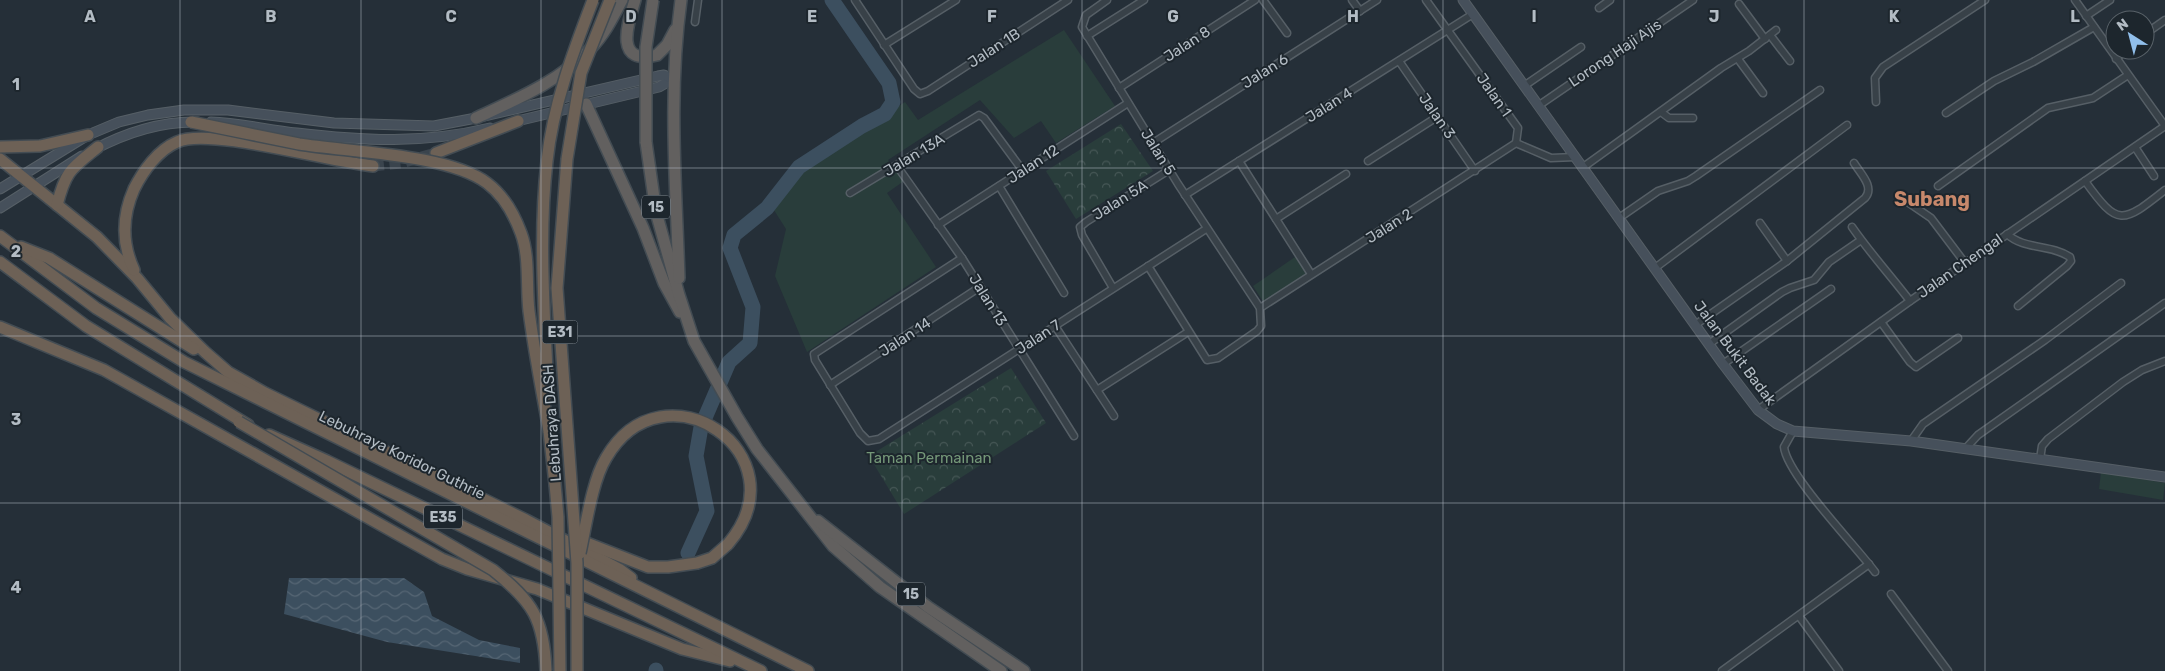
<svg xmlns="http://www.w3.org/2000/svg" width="2165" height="671" font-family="Rubik,sans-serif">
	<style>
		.green { fill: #293d3b }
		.forest { fill: url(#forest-crowns) }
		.water { fill: url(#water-waves) }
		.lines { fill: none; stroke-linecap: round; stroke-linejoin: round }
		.river { stroke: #3c4f5f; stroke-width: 15 }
		.motorway-tunnel { stroke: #3a444d; stroke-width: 11; stroke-dasharray: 11 5.5; stroke-linecap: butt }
		.minor-casing { stroke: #565f66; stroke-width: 9 }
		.secondary-casing { stroke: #565f66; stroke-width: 11 }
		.trunk-casing { stroke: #434c53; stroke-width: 14 }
		.motorway-casing { stroke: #434c53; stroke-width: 14 }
		.minor { stroke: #384148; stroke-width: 6 }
		.secondary { stroke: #46505b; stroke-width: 9 }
		.trunk { stroke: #62605f; stroke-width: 11 }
		.motorway { stroke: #6d6156; stroke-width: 11 }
		.trunk-bridge-casing { stroke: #434c53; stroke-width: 14; stroke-linecap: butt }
		.motorway-bridge-casing { stroke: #434c53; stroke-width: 14; stroke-linecap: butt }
		.trunk-bridge { stroke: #62605f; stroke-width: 11 }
		.motorway-bridge { stroke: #6d6156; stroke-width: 11 }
		.grid { fill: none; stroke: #b3bcc4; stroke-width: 1; stroke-opacity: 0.55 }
		.labels { text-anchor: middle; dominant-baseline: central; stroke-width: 4; stroke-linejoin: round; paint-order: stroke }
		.shield { fill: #1d262d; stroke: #868f97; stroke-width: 1 }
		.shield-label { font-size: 14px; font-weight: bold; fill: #b3bcc4 }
		.street-label { font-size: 15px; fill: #b3bcc4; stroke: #1d262d }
		.park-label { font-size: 15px; fill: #749778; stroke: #1d262d }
		.district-label { font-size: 20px; font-weight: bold; fill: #c7886b; stroke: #1d262d }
		.grid-label { font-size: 16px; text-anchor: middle; font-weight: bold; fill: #b3bcc4; stroke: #1d262d; stroke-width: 4; stroke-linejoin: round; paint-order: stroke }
	</style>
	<defs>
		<pattern id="forest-crowns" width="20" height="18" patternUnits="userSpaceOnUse" patternTransform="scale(1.25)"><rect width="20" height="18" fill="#293d3b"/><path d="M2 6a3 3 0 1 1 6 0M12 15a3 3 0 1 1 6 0" fill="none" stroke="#465756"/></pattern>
		<pattern id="water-waves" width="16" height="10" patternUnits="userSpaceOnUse" patternTransform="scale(1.25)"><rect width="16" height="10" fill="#3c4f5f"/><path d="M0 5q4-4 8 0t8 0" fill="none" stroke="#566674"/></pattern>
	</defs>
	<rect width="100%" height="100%" fill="#252f38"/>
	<!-- green -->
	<g class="green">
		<path d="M1064,30L1115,106L1056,143L1041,121L1014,138L980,100L888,160L904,181L887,193L936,267L807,352L775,276L786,229L772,207L804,169L905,102L918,120Z"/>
		<path d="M1295,257L1307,274L1264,303L1253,286Z"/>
		<path d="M2101,472L2165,483L2163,500L2099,489Z"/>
	</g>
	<!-- forest -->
	<g class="forest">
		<path d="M1121,124L1153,171L1076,219L1046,171Z"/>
		<path d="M1011,368L1046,423L904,514L869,456Z"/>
	</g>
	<!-- water -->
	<path class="water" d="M289,578H404L424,592L432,616L479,640L520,648V663L387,642L284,614Z"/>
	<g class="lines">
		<!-- river -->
		<g class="river">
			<path d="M688,553L707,511L696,456L701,427L729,362L750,343L753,307L730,248L734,235L767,208L799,167L862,126L885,114L893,102L889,83L832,0"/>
			<path d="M656,671V670"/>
		</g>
		<!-- motorway-tunnel -->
		<path class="motorway-tunnel" d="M373,166L401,163L436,153"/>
		<!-- minor casing -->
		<g class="minor-casing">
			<g id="minor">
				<path d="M855,0L914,89L920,94L928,91L1068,0"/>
				<path d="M1107,0L1086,15L1082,27L1178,184L1260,308L1261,326L1257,331L1218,358L1207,360L1148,266"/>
				<path d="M1263,0L1287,33"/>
				<path d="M1352,0L1360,11"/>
				<path d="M1426,0L1518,128L1516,143"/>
				<path d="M2075,0L2165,126"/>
				<path d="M1739,4L1765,39"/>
				<path d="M1599,8L1610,0"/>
				<path d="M2086,16L2110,0"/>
				<path d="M695,22L698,0"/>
				<path d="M2145,34L2165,20"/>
				<path d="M1770,35L1790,61"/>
				<path d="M1087,36L1144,0"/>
				<path d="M884,45L956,0"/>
				<path d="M1738,59L1763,93"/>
				<path d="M2116,59L2125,50"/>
				<path d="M1399,61L1475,171"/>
				<path d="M1524,86L1581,47"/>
				<path d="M1119,88L1255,0"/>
				<path d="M1876,102L1875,78L1883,67L1985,0"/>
				<path d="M1538,106L1693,0"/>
				<path d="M1661,112L1669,118H1693"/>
				<path d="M1946,113L1994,81L2033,62L2094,27"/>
				<path d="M1153,143L1377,0"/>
				<path d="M1516,143L1551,158L1575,157"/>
				<path d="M2135,147L2154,176"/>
				<path d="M1239,161L1311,274"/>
				<path d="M1368,161L1437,117"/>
				<path d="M897,166L962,258L1074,436"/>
				<path d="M1582,168L1721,68L1749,51L1776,30"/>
				<path d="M2085,181C2118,227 2122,224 2165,190"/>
				<path d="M999,186L1064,293"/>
				<path d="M1938,186L2048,108L2093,98L2128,75"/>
				<path d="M850,193L979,115L984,118L1023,171"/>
				<path d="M1185,195L1473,14"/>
				<path d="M1909,203L1931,218L1965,263"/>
				<path d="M1619,218L1658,191L1688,181L1696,176L1820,90"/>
				<path d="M1276,219L1346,174"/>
				<path d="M1760,223L1787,261"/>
				<path d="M938,225L1128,103"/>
				<path d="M1852,227C1870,253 1891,276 1910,301"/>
				<path d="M2007,234C2024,250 2051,244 2070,257L2071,261L2067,266L2018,306"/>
				<path d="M962,258L814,354L815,360L860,433L868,441L879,439L1206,229"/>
				<path d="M1655,268L1847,125"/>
				<path d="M1113,288L1082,235L1080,227L1086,222L1169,170"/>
				<path d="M1260,308L1516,143"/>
				<path d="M1881,322L1910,362L1916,367L1958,338"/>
				<path d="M1695,325L1787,261L1865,198C1875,187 1860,173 1854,163"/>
				<path d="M1055,326L1114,416"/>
				<path d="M1709,344L1782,292L1790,288L1814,280L1829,262L1861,240"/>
				<path d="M1723,364L1831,289"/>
				<path d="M830,385L980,287"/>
				<path d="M1097,390L1188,332"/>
				<path d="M1758,410L1910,301L2165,126"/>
				<path d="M1793,431L1784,447C1787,475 1855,545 1875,572"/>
				<path d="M1911,441L1923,424L2045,340L2121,283"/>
				<path d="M1966,448L1978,435L2165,303"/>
				<path d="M2040,459L2042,446L2048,439L2123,382L2142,370L2165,361"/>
				<path d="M1891,594L1948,671"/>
				<path d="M1799,616L1839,671"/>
				<path d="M1722,671L1869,564"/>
			</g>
		</g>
		<!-- secondary casing -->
		<g class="secondary-casing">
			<g id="secondary">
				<path d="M1463,0L1723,364L1758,410L1777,424L1793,431L1911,441L2165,477"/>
				<path d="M211,122C240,123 268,130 297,133C365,141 423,144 490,128"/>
				<path d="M513,122L659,87L673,79"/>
				<path d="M93,150C125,133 161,121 198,122"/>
				<path d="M0,189L88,135L119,122L148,115L184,110H228L334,123L434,126L476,118L658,76L664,75L673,79"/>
				<path d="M0,208L82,156"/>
			</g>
		</g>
		<!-- trunk casing -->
		<g class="trunk-casing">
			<g id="trunk">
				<path d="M635,0C628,23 613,66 657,55L667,45L675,30"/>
				<path d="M586,104L643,228L664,283L680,312"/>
				<path d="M476,118C517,99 560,81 591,48C604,35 613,17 622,0"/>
				<path d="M646,142L656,212L679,295L694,341L737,417L757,449L833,546L880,587L1001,671"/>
				<path d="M679,278C676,184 668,94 681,0"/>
				<path d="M818,521L928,607L1024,671"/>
			</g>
		</g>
		<!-- motorway casing -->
		<g class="motorway-casing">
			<g id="motorway">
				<path d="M0,147L40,146L88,135"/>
				<path d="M436,153L518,121"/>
				<path d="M0,159L97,237L137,278L170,318L205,352L228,372L265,393L526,520L619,569L631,578"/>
				<path d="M57,205C66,170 71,169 98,147"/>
				<path d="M0,236L96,308L184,362L808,671"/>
				<path d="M21,247L49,258L194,349"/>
				<path d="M0,262L86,326L248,425"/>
				<path d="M134,270C122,244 122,216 134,189C143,171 158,150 177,142C209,127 331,162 373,166"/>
				<path d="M0,327L104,370L442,559L467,569L537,589L682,649L730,661"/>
				<path d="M549,431L555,484"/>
				<path d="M269,435L327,461L761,671"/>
				<path d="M574,538L648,567H668L697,563L712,558L728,544"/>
			</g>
		</g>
		<!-- minor -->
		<use href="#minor" class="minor"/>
		<!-- secondary -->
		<use href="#secondary" class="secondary"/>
		<!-- trunk -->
		<use href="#trunk" class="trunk"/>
		<!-- motorway -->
		<use href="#motorway" class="motorway"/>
		<!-- trunk-bridge casing -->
		<g class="trunk-bridge-casing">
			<path id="trunk-bridge" d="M646,142V47L653,0"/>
		</g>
		<!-- motorway-bridge casing -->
		<g class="motorway-bridge-casing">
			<g id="motorway-bridge">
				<path d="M191,122C227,129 263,137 299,144C348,152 449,154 487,183C503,195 514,214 521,233C530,257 526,286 529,311C534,351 542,391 549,431"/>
				<path d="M548,394C545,317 538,239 547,161C553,105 573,52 593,0"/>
				<path d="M239,422L493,570C533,602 544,619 546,671"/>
				<path d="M555,484L558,517L560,671"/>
				<path d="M580,553C586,526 592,481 606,458C663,359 805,454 728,544"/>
				<path d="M577,671V563L557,288L567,159L581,73L610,0"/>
			</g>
		</g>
		<!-- trunk-bridge -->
		<use href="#trunk-bridge" class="trunk-bridge"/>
		<!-- motorway-bridge -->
		<use href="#motorway-bridge" class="motorway-bridge"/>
	</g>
	<!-- grid -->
	<path class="grid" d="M180,0V671M361,0V671M541,0V671M722,0V671M902,0V671M1082,0V671M1263,0V671M1443,0V671M1624,0V671M1804,0V671M1985,0V671M0,168H2165M0,336H2165M0,503H2165"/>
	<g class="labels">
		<!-- shield labels -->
		<g class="shield">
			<rect x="642" y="195.5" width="28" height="23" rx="4"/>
			<rect x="542.5" y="320.5" width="35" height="23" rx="4"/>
			<rect x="424" y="505.5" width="38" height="23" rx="4"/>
			<rect x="897" y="582.5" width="28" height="23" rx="4"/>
		</g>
		<g class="shield-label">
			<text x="656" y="207">15</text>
			<text x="560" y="332">E31</text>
			<text x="443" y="517">E35</text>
			<text x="911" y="594">15</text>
		</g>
		<!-- street labels -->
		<g class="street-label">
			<text transform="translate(1187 44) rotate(-33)">Jalan 8</text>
			<text transform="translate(994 48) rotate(-33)">Jalan 1B</text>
			<text transform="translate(1615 53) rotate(-34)">Lorong Haji Ajis</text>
			<text transform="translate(1265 71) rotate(-32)">Jalan 6</text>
			<text transform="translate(1494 95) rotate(55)">Jalan 1</text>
			<text transform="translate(1329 105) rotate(-32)">Jalan 4</text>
			<text transform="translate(1437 116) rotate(55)">Jalan 3</text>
			<text transform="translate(1158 152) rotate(58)">Jalan 5</text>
			<text transform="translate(914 155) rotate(-31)">Jalan 13A</text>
			<text transform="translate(1033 164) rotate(-33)">Jalan 12</text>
			<text transform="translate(1120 200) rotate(-32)">Jalan 5A</text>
			<text transform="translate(1389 226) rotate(-32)">Jalan 2</text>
			<text transform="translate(1960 266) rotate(-35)">Jalan Chengal</text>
			<text transform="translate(988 300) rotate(58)">Jalan 13</text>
			<text transform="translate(905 337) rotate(-33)">Jalan 14</text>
			<text transform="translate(1038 337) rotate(-33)">Jalan 7</text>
			<text transform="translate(1735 353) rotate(53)">Jalan Bukit Badak</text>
			<text transform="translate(552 423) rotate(-94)">Lebuhraya DASH</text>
			<text transform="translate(402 455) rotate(26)">Lebuhraya Koridor Guthrie</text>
		</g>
		<!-- park labels -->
		<g class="park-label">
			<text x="929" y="458">Taman Permainan</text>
		</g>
		<!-- district labels -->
		<g class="district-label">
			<text x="1932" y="199">Subang</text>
		</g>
	</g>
	<g class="grid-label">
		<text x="90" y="22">A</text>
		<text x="271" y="22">B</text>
		<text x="451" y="22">C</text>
		<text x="631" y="22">D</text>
		<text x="812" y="22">E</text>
		<text x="992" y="22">F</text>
		<text x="1173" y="22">G</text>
		<text x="1353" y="22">H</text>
		<text x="1534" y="22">I</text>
		<text x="1714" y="22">J</text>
		<text x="1894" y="22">K</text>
		<text x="2075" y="22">L</text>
		<text x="16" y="90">1</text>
		<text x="16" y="257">2</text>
		<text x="16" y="425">3</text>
		<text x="16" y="593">4</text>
	</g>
	<!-- north arrow -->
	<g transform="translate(2130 35) rotate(324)"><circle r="24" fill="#1d262d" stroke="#596269"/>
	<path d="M0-4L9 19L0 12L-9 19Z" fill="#91bfeb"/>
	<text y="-8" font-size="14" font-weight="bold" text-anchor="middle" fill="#b3bcc4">N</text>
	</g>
</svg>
